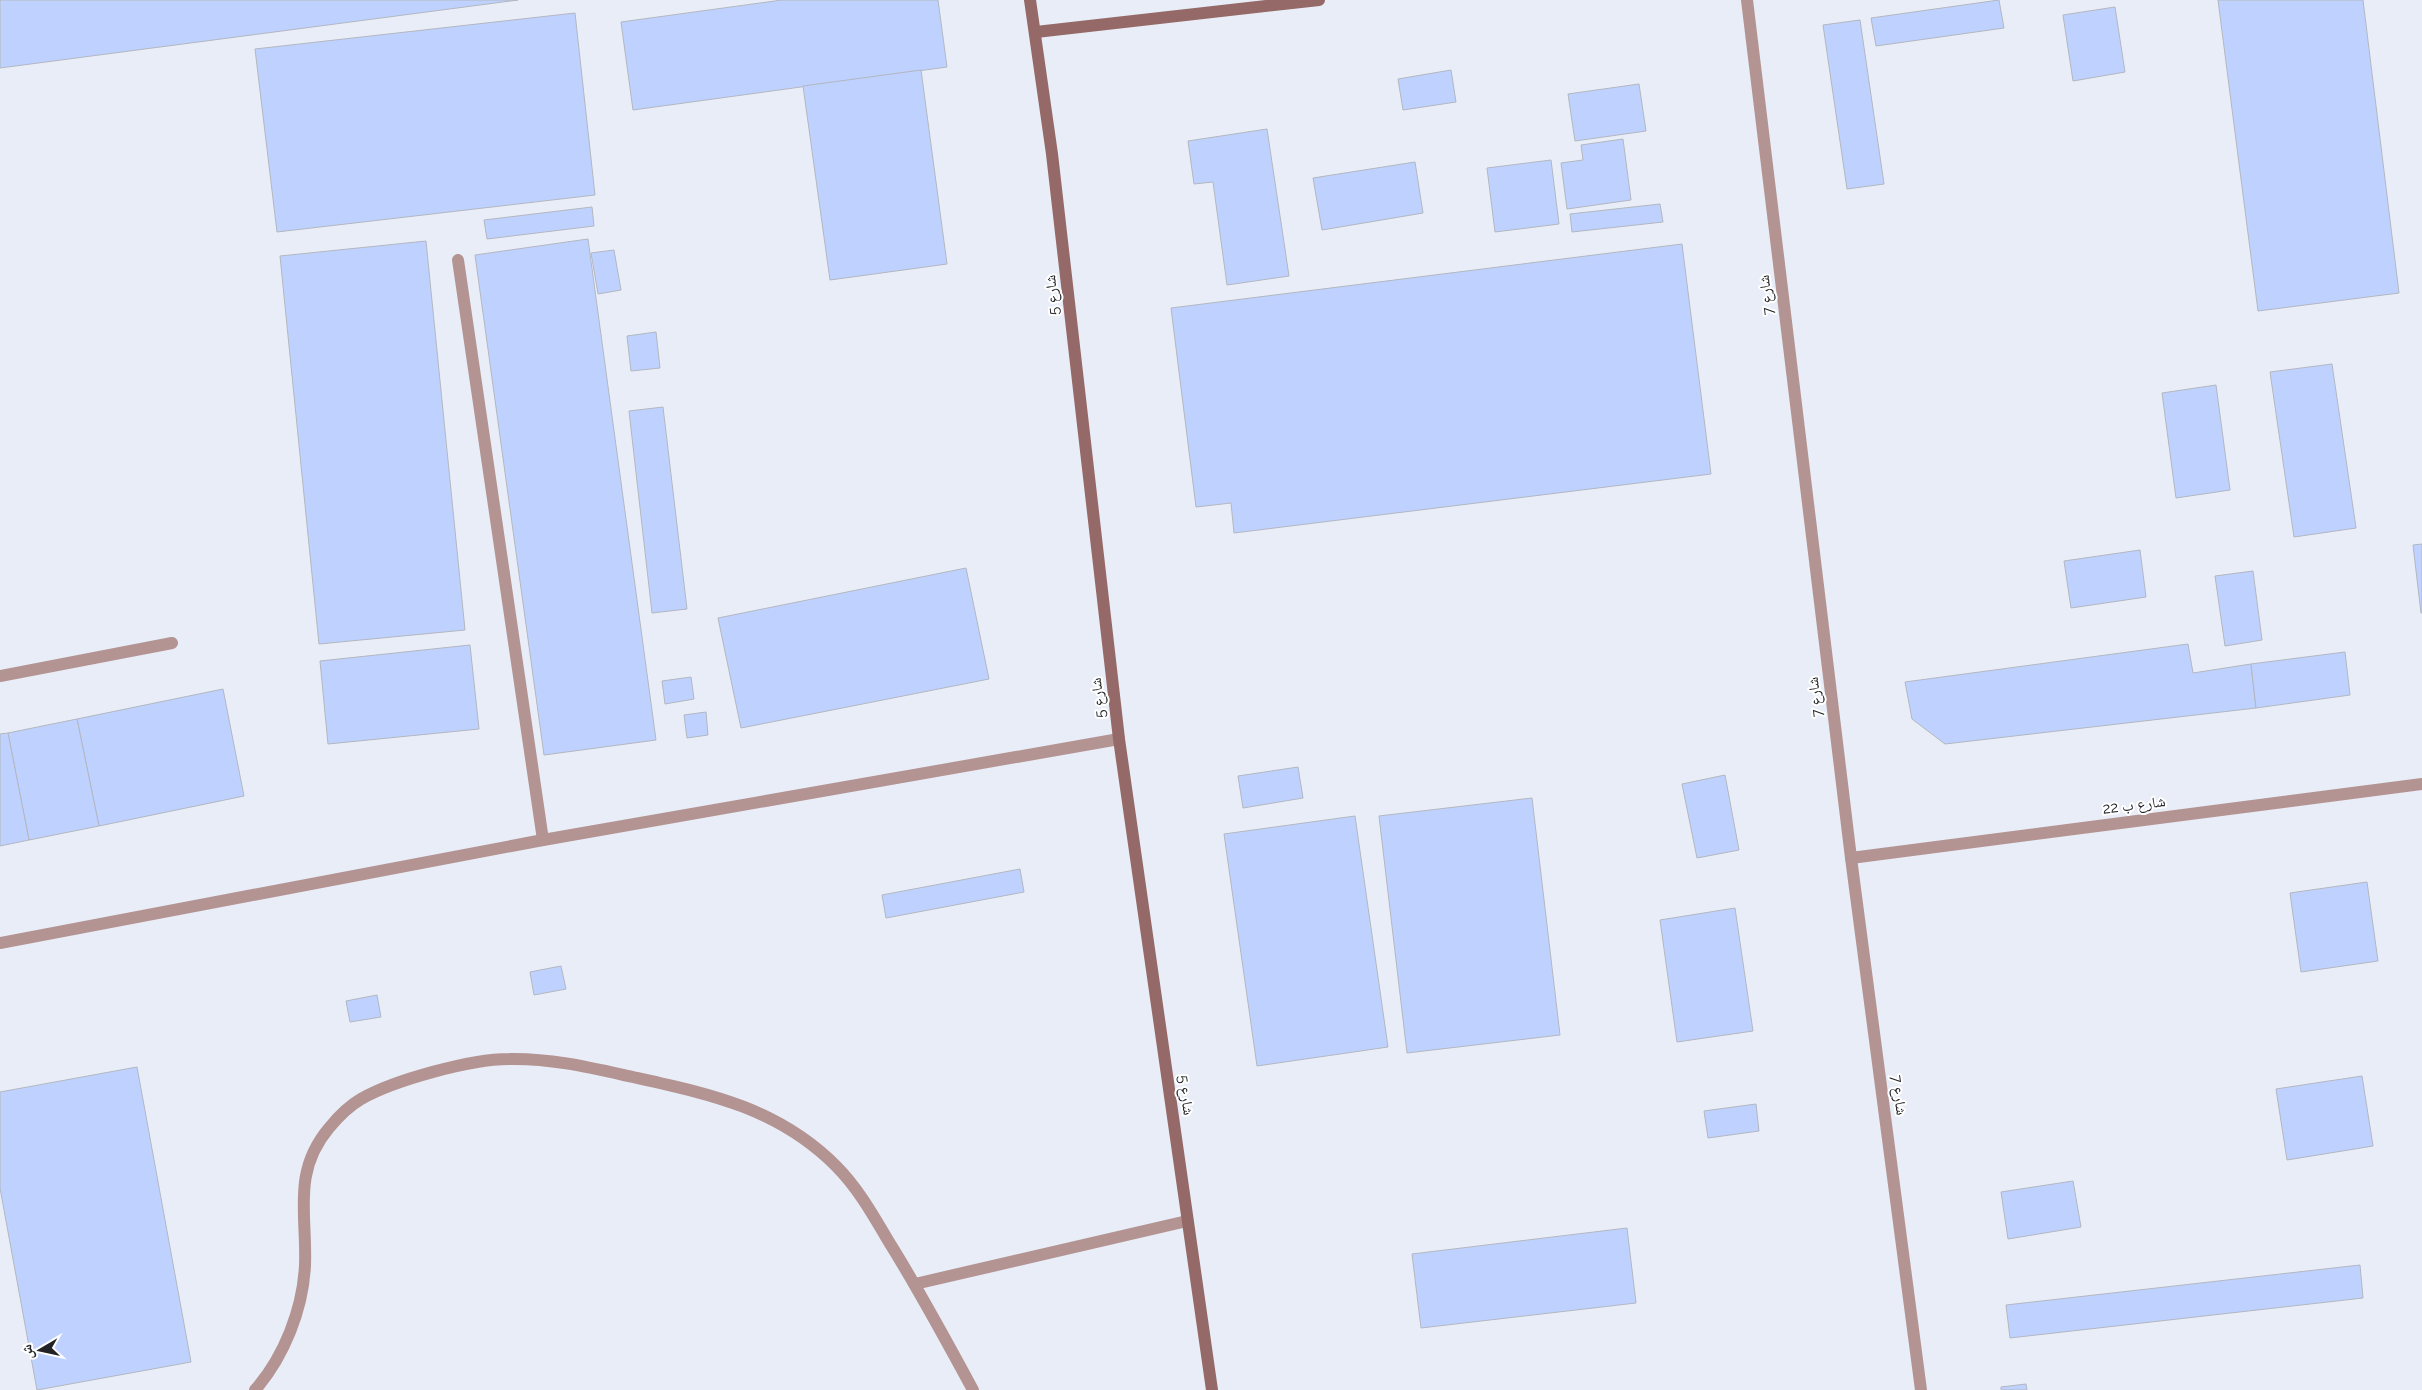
<svg xmlns="http://www.w3.org/2000/svg" width="2422" height="1390" font-family="Raleway,'Noto Naskh Arabic',sans-serif">
	<style>
		.building { fill: #bfd2ff; stroke: #b2b7c0 }
		.lines { fill: none; stroke-linecap: round; stroke-linejoin: round }
		.lane { stroke: #b39493; stroke-width: 12 }
		.secondary { stroke: #946968; stroke-width: 12 }
		.labels { text-anchor: middle; dominant-baseline: central; stroke-width: 4; stroke-linejoin: round; paint-order: stroke }
		.street-label { font-size: 15px; fill: #212327; stroke: #fff }
	</style>
	<rect width="100%" height="100%" fill="#e9edf7"/>
	<!-- building -->
	<g class="building">
		<path d="M0,0H518L0,68Z"/>
		<path d="M782,0H938L947,67L633,110L621,22Z"/>
		<path d="M1999,0L2004,28L1876,46L1871,18Z"/>
		<path d="M2218,0H2363L2399,293L2258,311Z"/>
		<path d="M2115,7L2125,72L2073,81L2063,15Z"/>
		<path d="M575,13L595,195L277,232L255,49Z"/>
		<path d="M1860,20L1884,184L1847,189L1823,25Z"/>
		<path d="M921,70L947,264L830,280L803,86Z"/>
		<path d="M1451,70L1456,102L1403,110L1398,79Z"/>
		<path d="M1639,84L1646,131L1575,141L1568,94Z"/>
		<path d="M1267,129L1289,276L1227,285L1213,182L1194,184L1188,141Z"/>
		<path d="M1623,139L1631,200L1567,209L1561,163L1583,160L1581,145Z"/>
		<path d="M1551,160L1559,224L1495,232L1487,168Z"/>
		<path d="M1415,162L1423,213L1322,230L1313,178Z"/>
		<path d="M1660,204L1663,222L1572,232L1570,214Z"/>
		<path d="M592,207L594,226L487,239L484,220Z"/>
		<path d="M588,239L656,740L544,755L475,255Z"/>
		<path d="M426,241L465,630L319,644L280,256Z"/>
		<path d="M1682,244L1711,474L1234,533L1231,503L1196,507L1171,308Z"/>
		<path d="M614,250L621,290L598,294L591,253Z"/>
		<path d="M656,332L660,368L631,371L627,336Z"/>
		<path d="M2332,364L2356,528L2294,537L2270,372Z"/>
		<path d="M2216,385L2230,490L2176,498L2162,393Z"/>
		<path d="M663,407L687,609L652,613L629,411Z"/>
		<path d="M2422,544V613H2421L2413,545Z"/>
		<path d="M2140,550L2146,597L2071,608L2064,561Z"/>
		<path d="M966,568L989,679L741,728L718,618Z"/>
		<path d="M2253,571L2262,640L2225,646L2215,576Z"/>
		<path d="M2188,644L2193,673L2251,664L2256,708L1945,744L1912,719L1905,682Z"/>
		<path d="M470,645L479,729L328,744L320,661Z"/>
		<path d="M2345,652L2350,695L2256,708L2251,664Z"/>
		<path d="M691,677L694,699L665,704L662,681Z"/>
		<path d="M223,689L244,796L99,826L77,719Z"/>
		<path d="M706,712L708,735L687,738L684,715Z"/>
		<path d="M77,719L99,826L29,840L8,733Z"/>
		<path d="M8,733L29,840L0,846V734Z"/>
		<path d="M1298,767L1303,798L1243,808L1238,776Z"/>
		<path d="M1725,775L1739,850L1697,858L1682,784Z"/>
		<path d="M1532,798L1560,1035L1407,1053L1379,816Z"/>
		<path d="M1355,816L1388,1047L1257,1066L1224,834Z"/>
		<path d="M1020,869L1024,892L886,918L882,895Z"/>
		<path d="M2367,882L2378,961L2301,972L2290,893Z"/>
		<path d="M1735,908L1753,1031L1677,1042L1660,920Z"/>
		<path d="M561,966L566,989L534,995L530,972Z"/>
		<path d="M377,995L381,1017L350,1022L346,1001Z"/>
		<path d="M137,1067L191,1362L37,1390L0,1188V1092Z"/>
		<path d="M2362,1076L2373,1146L2287,1160L2276,1089Z"/>
		<path d="M1756,1104L1759,1131L1708,1138L1704,1111Z"/>
		<path d="M2073,1181L2081,1227L2008,1239L2001,1192Z"/>
		<path d="M1627,1228L1636,1303L1421,1328L1412,1254Z"/>
		<path d="M2360,1265L2363,1298L2010,1338L2006,1305Z"/>
		<path d="M2026,1384L2027,1390H2001V1387Z"/>
	</g>
	<g class="lines">
		<!-- lane -->
		<g class="lane">
			<path d="M1747,0L1851,858L1921,1390"/>
			<path d="M458,260L543,840"/>
			<path d="M0,676L172,643"/>
			<path d="M1851,858L2422,784"/>
			<path d="M0,943L543,840L1119,739"/>
			<path d="M915,1284L1187,1221"/>
			<path d="M255,1390C284,1357 303,1309 305,1265C307,1214 292,1172 329,1128C338,1117 349,1106 361,1099C394,1080 471,1059 509,1059C551,1058 592,1068 633,1077C710,1094 778,1108 836,1166C858,1188 873,1215 889,1242C919,1290 946,1340 973,1390"/>
		</g>
		<!-- secondary -->
		<g class="secondary">
			<path d="M1030,0L1052,154L1119,739L1212,1390"/>
			<path d="M1036,32L1319,0"/>
		</g>
	</g>
	<g class="labels">
		<!-- street labels -->
		<g class="street-label">
			<text transform="translate(1052 295) rotate(-96)">شارع 5</text>
			<text transform="translate(1766 295) rotate(-97)">شارع 7</text>
			<text transform="translate(1815 697) rotate(-97)">شارع 7</text>
			<text transform="translate(1098 698) rotate(-97)">شارع 5</text>
			<text transform="translate(2134 805) rotate(-7)">شارع ب 22</text>
			<text transform="translate(1186 1095) rotate(82)">شارع 5</text>
			<text transform="translate(1899 1095) rotate(82)">شارع 7</text>
		</g>
	</g>
	<!-- north arrow -->
	<g transform="translate(40 1350) rotate(261)" stroke="#ffffff" stroke-width="4" paint-order="stroke">
	<path d="M0-4L9 19L0 12L-9 19Z" fill="#212327"/>
	<text y="-8" font-size="14" font-weight="bold" text-anchor="middle" fill="#212327">ش</text>
	</g>
</svg>
